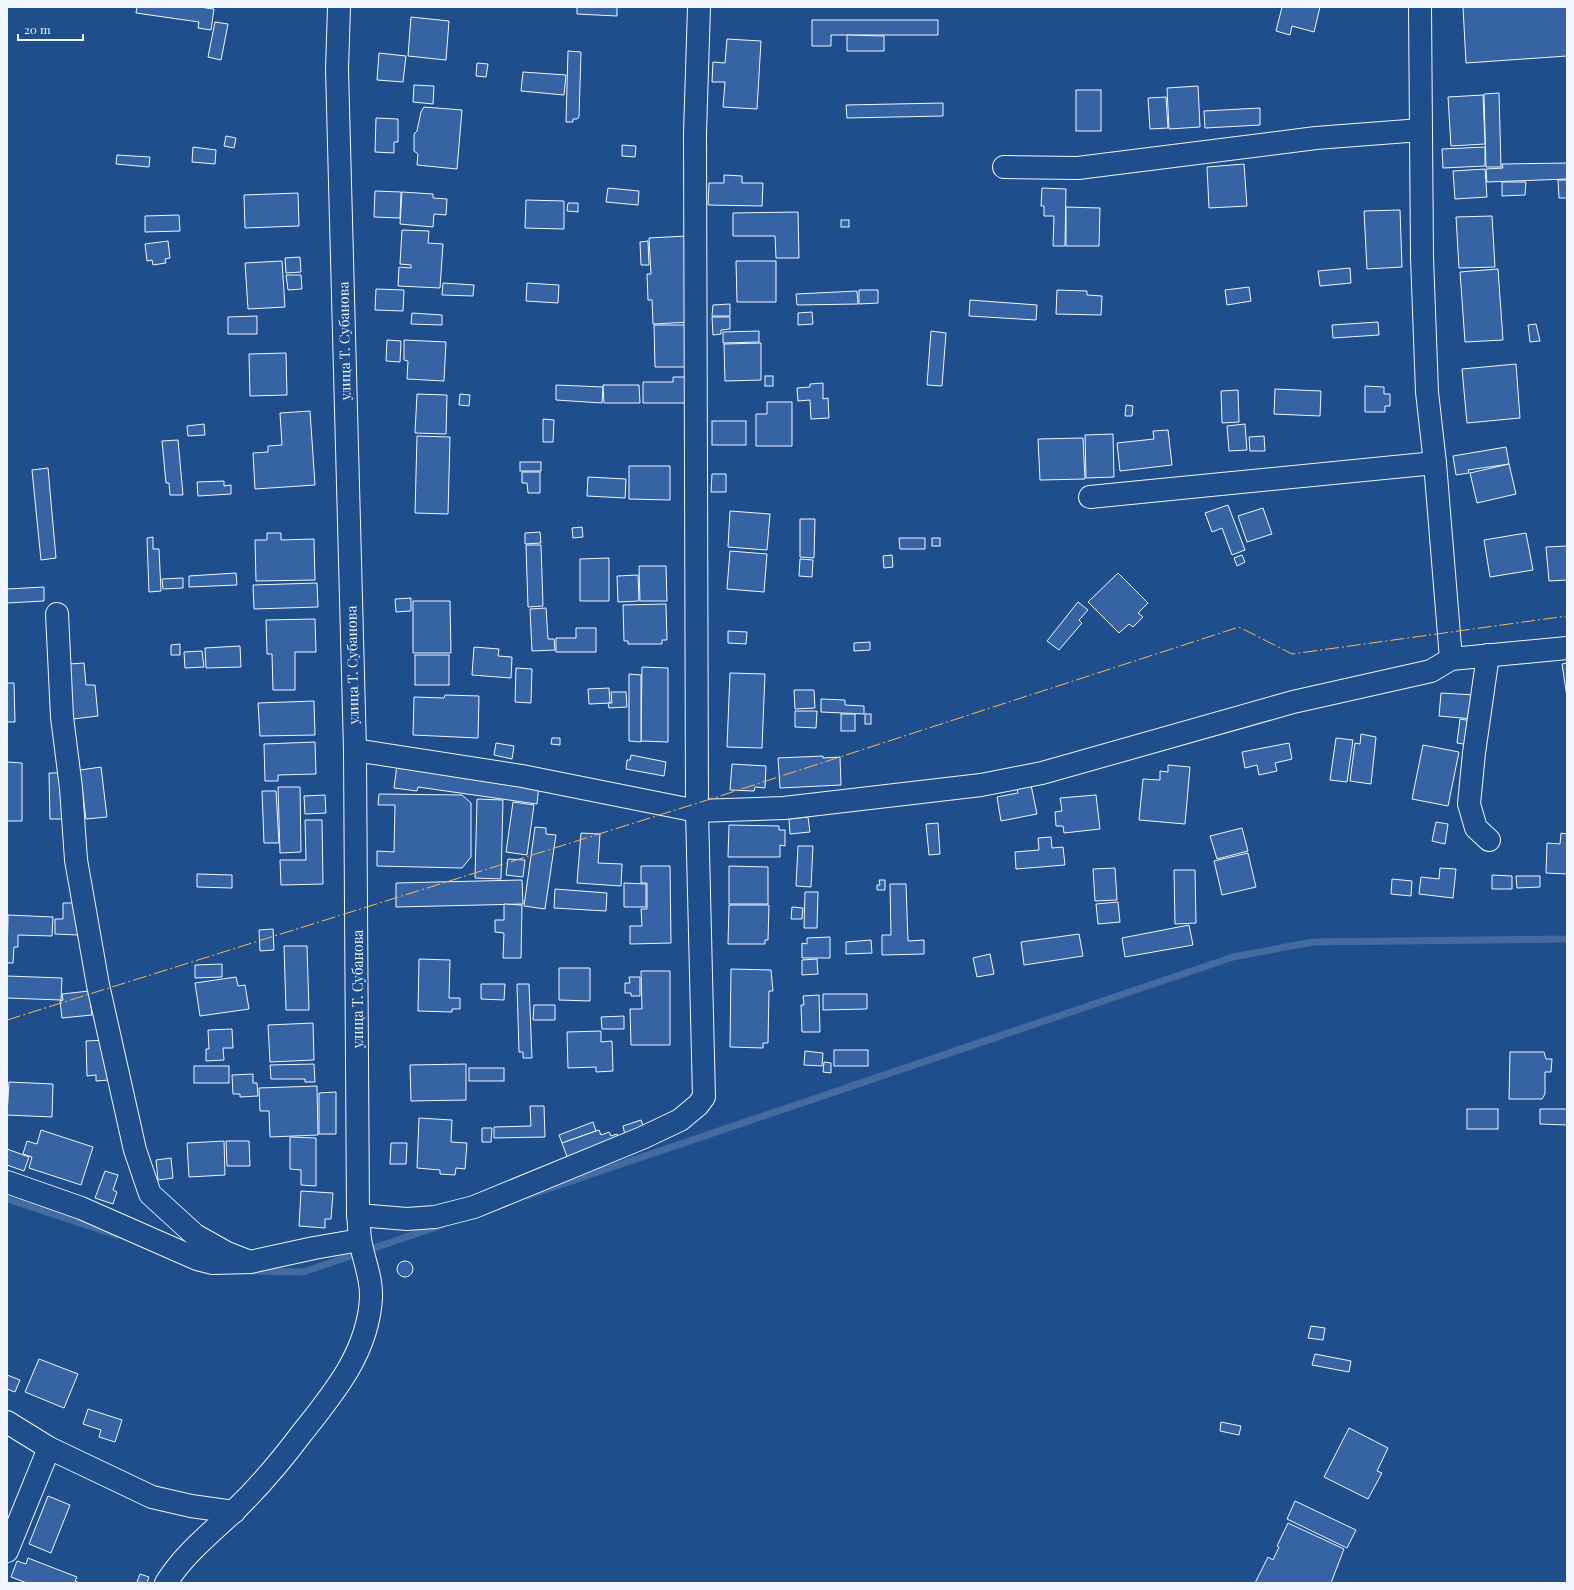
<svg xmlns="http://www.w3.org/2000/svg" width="1574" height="1590" font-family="'Playfair Display',serif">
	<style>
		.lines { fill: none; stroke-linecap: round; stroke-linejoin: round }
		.stream { stroke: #446ba0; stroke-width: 7 }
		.building { fill: #3563a3; stroke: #f2f6ff }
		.minor-casing { stroke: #f2f6ff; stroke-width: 24 }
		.minor { stroke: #1f4e8c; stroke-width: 22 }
		.power { stroke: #ffb74d; stroke-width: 1; stroke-dasharray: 14 3 2 3; stroke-linecap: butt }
		.labels { text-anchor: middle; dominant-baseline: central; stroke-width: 3; stroke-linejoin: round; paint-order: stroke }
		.street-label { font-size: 14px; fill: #f2f6ff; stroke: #1f4e8c }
	</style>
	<rect width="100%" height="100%" fill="#1f4e8c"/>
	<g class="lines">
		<!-- stream -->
		<g class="stream">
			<path d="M527,1196L1233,957L1313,942L1567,939"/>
			<path d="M7,1199L117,1235"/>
			<path d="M250,1271L303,1272L442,1225"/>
		</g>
	</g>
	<!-- building -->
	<g class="building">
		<path d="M137,7H199L214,9L211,30L198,28L199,22L136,13Z"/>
		<path d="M577,7H617V16L577,14Z"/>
		<path d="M1282,7H1320L1314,32L1292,26L1290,35L1276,31Z"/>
		<path d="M1463,7H1567V56L1466,63Z"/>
		<path d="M411,17L449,21L446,60L408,56Z"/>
		<path d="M812,20H938V35H831V46H812Z"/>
		<path d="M215,22L228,24L221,60L208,57Z"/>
		<path d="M847,35L884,36V51H847Z"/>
		<path d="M727,39L761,41L757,109L723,107L725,82H712L713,62L725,63Z"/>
		<path d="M568,51L581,52L579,117L577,119H573V122H566Z"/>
		<path d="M379,53L406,56L403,82L377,80Z"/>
		<path d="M477,63L488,64L486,77L476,76Z"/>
		<path d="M523,72L566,75L564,95L521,91Z"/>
		<path d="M414,85L434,86L433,104L413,102Z"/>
		<path d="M1198,86L1200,127L1169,129L1167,88Z"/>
		<rect x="1076" y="90" width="25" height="41"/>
		<path d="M1499,93L1501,167H1486L1484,94Z"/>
		<path d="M1483,95L1485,144L1451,146L1448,97Z"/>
		<path d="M1166,97L1168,128L1150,129L1148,98Z"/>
		<path d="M943,103V116L847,118L846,105Z"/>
		<path d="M424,107L462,110L457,169L417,165L418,154L414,151V134L417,131L421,112Z"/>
		<path d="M1260,108V125L1205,128L1204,111Z"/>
		<path d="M376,118L398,119V142H394V153L375,152Z"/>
		<path d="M226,136L236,138L234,148L224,146Z"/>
		<path d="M622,145L636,146L635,157L622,156Z"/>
		<path d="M193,147L216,150L215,164L192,162Z"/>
		<path d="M1485,147V166L1443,168L1442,149Z"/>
		<path d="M117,155L150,157L149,167L116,164Z"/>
		<path d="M1567,163V179L1487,182L1486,169L1503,168L1502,164Z"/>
		<path d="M1244,164L1247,206L1209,208L1207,167Z"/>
		<path d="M1485,169L1487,197L1455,199L1453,171Z"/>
		<path d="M724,175L742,176V183H763L762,206L708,205L709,183H724Z"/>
		<path d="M1558,180H1567V198H1559Z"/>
		<path d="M1502,182H1526L1525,195L1502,196Z"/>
		<path d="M608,188L639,191L638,205L606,202Z"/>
		<path d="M1042,188L1066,189L1065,246H1053L1054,216H1044V206H1041Z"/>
		<path d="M375,191L401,192L400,218L374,217Z"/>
		<path d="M402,192L433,194V198L447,199L446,215L434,214L433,227L400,224Z"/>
		<path d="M298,193L299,226L245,228L244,195Z"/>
		<path d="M526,200L564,201V229L525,228Z"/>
		<path d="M568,203H578V212L567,211Z"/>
		<path d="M1066,207L1100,208L1099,246H1066Z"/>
		<path d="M1400,210L1402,267L1367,269L1364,211Z"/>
		<path d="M798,212L799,258H776L775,236H733V213Z"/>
		<path d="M179,215L180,231L145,232V216Z"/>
		<path d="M1492,216L1495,267L1459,268L1456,217Z"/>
		<rect x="841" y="220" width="8" height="7"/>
		<path d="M402,230L429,231L428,243L443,244L440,288L398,286L399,267L411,268V265L400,264Z"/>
		<path d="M686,236L691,322L653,324L652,300H648L647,274H651L649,238Z"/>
		<path d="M168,241L170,258L165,259L166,263L153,265L152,260L147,261L145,244Z"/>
		<path d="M648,241L649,265H641L640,242Z"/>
		<path d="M300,257L301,272L286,273L285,258Z"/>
		<path d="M282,261L285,307L248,309L245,263Z"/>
		<path d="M736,261H776V302H737Z"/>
		<path d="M1350,268L1351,283L1320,286L1318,271Z"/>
		<path d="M1498,269L1503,340L1465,342L1460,272Z"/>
		<path d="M286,275H301L302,289L288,290Z"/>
		<path d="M443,283L474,285L473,296L442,295Z"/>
		<path d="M527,283L559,285L558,303L526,301Z"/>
		<path d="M1249,287L1251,301L1227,305L1225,290Z"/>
		<path d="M376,289L404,290L403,311L375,310Z"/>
		<path d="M859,290H878V303L859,304Z"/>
		<path d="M1057,290L1087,291V295L1102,296L1101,315L1056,314Z"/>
		<path d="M857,291L858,304L797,305L796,294Z"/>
		<path d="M970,300L1037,305L1036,320L969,316Z"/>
		<path d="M730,304V316H712L713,305Z"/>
		<path d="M812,312L813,324L798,325V313Z"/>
		<path d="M412,313L442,315V325L411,324Z"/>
		<path d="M257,316V334H228V317Z"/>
		<path d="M712,317H730V329L721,330V334L713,335Z"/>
		<path d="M1378,322L1379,335L1333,338L1332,325Z"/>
		<path d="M1536,324L1540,341L1530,342L1528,325Z"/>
		<path d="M654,325H688L689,367H655Z"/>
		<path d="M759,331V342L723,343V332Z"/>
		<path d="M931,331L946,333L942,386L927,385Z"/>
		<path d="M387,340L401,341L400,362L386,361Z"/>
		<path d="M404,340L446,342L444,381L407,379L408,361L404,360Z"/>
		<path d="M761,343V380L725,381L724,344Z"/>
		<path d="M286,353L287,395L250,396L249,354Z"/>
		<path d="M1516,364L1520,418L1467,423L1462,369Z"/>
		<rect x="765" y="376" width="8" height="10"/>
		<path d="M673,377H689V403H643V382H673Z"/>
		<path d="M823,383V399L828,398L829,418L811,419L810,400L798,401L797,388L810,387V384Z"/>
		<path d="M556,385L603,387L602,403L556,400Z"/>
		<path d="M603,385H639L640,403H604Z"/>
		<path d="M1365,386L1384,387V394H1390V406H1385V412H1365Z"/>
		<path d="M1275,389L1321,391L1320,416L1274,414Z"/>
		<path d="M1238,390L1239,422L1222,423L1221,391Z"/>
		<path d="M417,394L447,395L446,434L415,433Z"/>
		<path d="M460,394L470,395L469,406L459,405Z"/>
		<path d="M767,402H792V446H756V414H767Z"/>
		<path d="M1126,405L1133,406L1132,416H1125Z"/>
		<path d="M310,411L315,485L255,489L253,453L268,452V446L282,445L280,413Z"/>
		<path d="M543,419L554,420L553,442H543Z"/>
		<rect x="712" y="421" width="34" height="24"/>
		<path d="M204,424L205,435L188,436L187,426Z"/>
		<path d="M1245,424L1247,450L1229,451L1227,426Z"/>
		<path d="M1168,430L1172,465L1120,471L1117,443L1154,439L1153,431Z"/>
		<path d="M1113,434L1114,477L1086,478L1085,435Z"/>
		<path d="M417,436L450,437L448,514L415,513Z"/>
		<path d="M1264,436L1265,451H1250L1249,437Z"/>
		<path d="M1083,438L1085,479L1040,480L1038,439Z"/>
		<path d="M178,440L183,495H170L169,483H166L162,441Z"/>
		<path d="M1506,447L1509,464L1468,470L1469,473L1456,475L1453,456Z"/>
		<rect x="520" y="462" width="21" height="9"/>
		<path d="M1509,464L1516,494L1477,503L1470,473Z"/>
		<path d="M629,466H670V500L629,499Z"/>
		<path d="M48,468L56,558L41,560L32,470Z"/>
		<path d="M522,472H540V493H528L527,483H522Z"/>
		<path d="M712,474H726V492H711Z"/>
		<path d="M588,477L626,479L625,498L587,496Z"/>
		<path d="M224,481V486L231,485V494L198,496L197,482Z"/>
		<path d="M1228,505L1245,550L1232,555L1222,528L1212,532L1205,513Z"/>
		<path d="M1263,508L1272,534L1247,542L1238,516Z"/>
		<path d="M730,511L770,514L767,550L728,547Z"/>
		<path d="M800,519H815L814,558L800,557Z"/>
		<path d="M582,527L583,537L573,538L572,528Z"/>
		<path d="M540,532L541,543L525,544V533Z"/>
		<path d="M267,533H281V540L314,539L315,580L256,581L255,540H267Z"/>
		<path d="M1526,533L1533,570L1490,577L1484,540Z"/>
		<path d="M153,537V549H159L161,591L149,592L147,538Z"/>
		<path d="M899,538H925V549H900Z"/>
		<rect x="932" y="538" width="8" height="8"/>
		<path d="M526,545H541L543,606L528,607Z"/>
		<path d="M1567,546V580L1549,581L1546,547Z"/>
		<path d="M730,551L767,554L764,592L727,589Z"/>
		<path d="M892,555L893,567L884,568L883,556Z"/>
		<path d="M1242,555L1245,562L1237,566L1234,558Z"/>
		<path d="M609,558V601H580V559Z"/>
		<path d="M800,559L813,560L812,577L799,576Z"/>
		<path d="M639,566H666L667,601H640Z"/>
		<path d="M236,573L237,585L189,587V576Z"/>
		<path d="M1118,573L1148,603L1138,613L1143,617L1133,627L1129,624L1119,633L1088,602Z"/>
		<path d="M638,575L639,601L618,602L617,576Z"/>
		<path d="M183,578V588L163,589L162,579Z"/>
		<path d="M317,583L318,607L254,609L253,585Z"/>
		<path d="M44,587V601L7,603V589Z"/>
		<path d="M411,598V611L396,612L395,599Z"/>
		<path d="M413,601H450L451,653H413Z"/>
		<path d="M1078,602L1088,610L1079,620L1082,623L1059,650L1047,641Z"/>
		<path d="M666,604L667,640H662V644H628V641H624L623,605Z"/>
		<path d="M546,608L548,639H554L555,650L532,651L530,609Z"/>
		<path d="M315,619L316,652H295V690H273L272,654H267L266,620Z"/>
		<path d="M576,628H596V652H556V638H576Z"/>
		<path d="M728,631L747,632L746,644L728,643Z"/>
		<path d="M870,642V650L854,651V643Z"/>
		<path d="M180,644V655H171V645Z"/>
		<path d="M240,646L241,667L206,668L205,648Z"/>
		<path d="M474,647L499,649L498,656L512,657L511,678L472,675Z"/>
		<path d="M202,651L204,667L185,668L184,652Z"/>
		<rect x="415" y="655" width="34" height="30"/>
		<path d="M84,663L86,685H95L98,716L73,719L69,664Z"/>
		<path d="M1567,663V697L1562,664Z"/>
		<path d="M642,667L668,668V742L641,741Z"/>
		<path d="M516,668L532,669L531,703L515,702Z"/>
		<path d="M730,673L765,674L762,748L727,747Z"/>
		<path d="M629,674L641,675V742L629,741Z"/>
		<path d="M7,683H14L15,722H7Z"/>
		<path d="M609,688L610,703L589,704L588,689Z"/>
		<path d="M794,690H814L815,708L795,709Z"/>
		<path d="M611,692H626L627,707L609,708L608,703H612Z"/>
		<path d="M1441,693L1475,695L1473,719L1439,716Z"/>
		<path d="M445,695L479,696L478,738L413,735L414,697L444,698Z"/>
		<path d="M821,699L845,700V705L864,706V714L821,712Z"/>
		<path d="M314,701L315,735L260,736L258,703Z"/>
		<path d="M795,711H817L816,728L795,727Z"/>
		<rect x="841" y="714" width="14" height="17"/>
		<rect x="865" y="714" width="6" height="10"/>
		<path d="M1460,719L1472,721L1469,745L1457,743Z"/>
		<path d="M1361,734L1376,737L1371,784L1350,781L1355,743L1360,744Z"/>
		<path d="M552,738H560V745L551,744Z"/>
		<path d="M1336,738L1353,740L1347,782L1330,780Z"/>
		<path d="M315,742L316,774L278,775V781H265L264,744Z"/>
		<path d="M496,743L514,746L512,759L494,755Z"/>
		<path d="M1289,743L1292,759L1275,763L1277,771L1259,775L1257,765L1245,768L1242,752Z"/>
		<path d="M1423,745L1459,752L1448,806L1412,799Z"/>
		<path d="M631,755L666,762L664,776L626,769L627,760H630Z"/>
		<path d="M823,756V758L840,757L841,785L780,788L778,758Z"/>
		<path d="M7,762L22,763V821H7Z"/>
		<path d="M732,764L766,766L765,788L755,787L754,791L730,790Z"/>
		<path d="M397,765L539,785L537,804L418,787L417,791L394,788Z"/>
		<path d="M1168,765L1190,767L1185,824L1139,820L1143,779L1160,780V771L1168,772Z"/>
		<path d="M101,767L107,817L86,819L80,770Z"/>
		<path d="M49,773H63L64,819H50Z"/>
		<path d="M1031,785L1037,814L1001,821L997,797L1018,793L1017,788Z"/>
		<path d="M278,787H300L301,852L280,853Z"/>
		<path d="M262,791H276L279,843H264Z"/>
		<path d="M379,794L462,795L471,803V857L462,868L377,866V851L394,852L395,805H378Z"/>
		<path d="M325,795L326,813L305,814L304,796Z"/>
		<path d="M1096,795L1100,829L1064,833L1063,826H1056L1055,812L1062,811L1060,798Z"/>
		<path d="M477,799L503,800L501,879L475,878Z"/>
		<path d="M513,802L534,805L527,855L506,852Z"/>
		<path d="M808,817L810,832L790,834L789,819Z"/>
		<path d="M305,820H322L323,884L281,885L280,860H306Z"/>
		<path d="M1436,822L1448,824L1445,844L1432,841Z"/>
		<path d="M938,823L940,854L929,855L926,824Z"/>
		<path d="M729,825L779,826V830H785V846L780,845V857H728Z"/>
		<path d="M535,827L546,828V834L556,835L545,909L524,906Z"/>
		<path d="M1242,828L1248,851L1217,859L1210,836Z"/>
		<path d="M581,833L600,834L598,863L622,864L621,886L577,883Z"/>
		<path d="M1561,833L1567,834V874L1546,873L1547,843L1560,844Z"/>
		<path d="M1051,837L1052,848L1063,847L1065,865L1016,869L1015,852L1039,850L1038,838Z"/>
		<path d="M798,846H813L811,887L796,886Z"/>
		<path d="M1248,853L1256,887L1222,895L1214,861Z"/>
		<path d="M508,859L525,860L523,877L506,875Z"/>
		<path d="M641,866H670L671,943L630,944V926H642L641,909H647V883H641Z"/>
		<path d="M729,866L768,867V904H729Z"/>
		<path d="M1115,868L1117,900L1095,901L1093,869Z"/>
		<path d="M1440,868L1456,869L1453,898L1419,894L1421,877L1439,879Z"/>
		<path d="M1174,870H1195L1196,923L1175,924Z"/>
		<path d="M197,874L232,875V888L197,887Z"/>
		<path d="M1492,875L1512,876V889H1492Z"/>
		<path d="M1516,876H1540V887L1517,888Z"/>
		<path d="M1392,879L1412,881L1411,896L1391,894Z"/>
		<path d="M522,880L523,904L396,907V883Z"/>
		<path d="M879,880H885V890H877V885H880Z"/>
		<path d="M624,883L646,884V907H624Z"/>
		<path d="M890,884H906L908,941L924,940V954L882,955V935H891Z"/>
		<path d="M555,889L607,893L606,911L554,908Z"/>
		<path d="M805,892H818L817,928H804Z"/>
		<path d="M1118,902L1120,922L1098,924L1096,904Z"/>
		<path d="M63,903H78V935L55,934V919H63Z"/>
		<path d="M504,904L522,905L521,958H503L504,933L495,932V920H504Z"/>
		<path d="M729,905H769L768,940H765V944H728Z"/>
		<path d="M792,907L803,908L802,919H791Z"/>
		<path d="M8,915L53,917L52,936L18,935V947H14L13,963H7Z"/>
		<path d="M1189,925L1193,945L1125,957L1122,938Z"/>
		<path d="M273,929L274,950L260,951L259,930Z"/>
		<path d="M1079,934L1083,956L1024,965L1021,942Z"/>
		<path d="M830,937V958H802V943L807,944V938Z"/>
		<path d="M871,940L872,953L846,954V942Z"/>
		<path d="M284,946H307L309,1010H286Z"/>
		<path d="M990,954L994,974L977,977L973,958Z"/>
		<path d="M419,959L450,960L449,998H460V1009H452V1012L418,1011Z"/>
		<path d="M817,959L818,974L802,975V960Z"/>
		<path d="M222,964V977L195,978V965Z"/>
		<path d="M559,968H590V1001L559,1000Z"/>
		<path d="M731,969L771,970L773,991H769L768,1043H763V1048L730,1047Z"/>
		<path d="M641,971H670V1045H631L630,1009H642Z"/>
		<path d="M7,976L62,978L61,1000L7,998Z"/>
		<path d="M236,977L238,986L245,985L249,1009L200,1016L195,983Z"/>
		<path d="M629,977H640V996H631V993H625V983H630Z"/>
		<path d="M481,984H505L504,1000L481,999Z"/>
		<path d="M517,984H529L532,1058H523V1052H519Z"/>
		<path d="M89,991L92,1015L62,1018L60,1001L63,1000L62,994Z"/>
		<path d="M823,994H867V1009L823,1010Z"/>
		<path d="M819,995L820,1032H802L801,1005H804L803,996Z"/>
		<path d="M534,1005H555V1020H533Z"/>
		<path d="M624,1016V1029H602L601,1017Z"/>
		<path d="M313,1023L314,1060L270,1062L268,1025Z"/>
		<path d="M232,1029L233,1048H223L224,1060L206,1061V1049H209L208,1030Z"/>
		<path d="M601,1031V1042L612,1041L613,1071L596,1072V1067L568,1068L567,1032Z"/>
		<path d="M107,1040L110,1080L96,1081V1075L87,1076L86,1041Z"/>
		<rect x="834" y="1050" width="34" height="16"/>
		<path d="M805,1051L823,1053L822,1066L804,1065Z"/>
		<path d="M1510,1052H1544L1546,1059H1552L1551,1072H1545V1094L1542,1099H1509Z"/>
		<path d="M824,1062L831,1063V1073L823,1072Z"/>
		<path d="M314,1064L315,1082H305V1079H271L270,1065Z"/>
		<path d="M466,1064V1100L411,1101L410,1065Z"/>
		<rect x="194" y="1066" width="35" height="17"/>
		<rect x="469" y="1068" width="35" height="13"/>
		<path d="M253,1074V1083H257L258,1096L240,1097V1094H233L232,1075Z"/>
		<path d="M9,1082L53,1084L52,1117L7,1115Z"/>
		<path d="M317,1086L318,1135L270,1137L269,1111H260L259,1088Z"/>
		<path d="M336,1092V1134H319V1093Z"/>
		<path d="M530,1106H544L545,1137L494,1138V1127L531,1126Z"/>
		<rect x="1467" y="1109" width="31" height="20"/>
		<path d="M1540,1109H1567V1125L1540,1124Z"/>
		<path d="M419,1118L452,1120L451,1142L467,1143L465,1169L456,1168L455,1175L440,1174V1170L417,1168Z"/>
		<path d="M641,1120L644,1129L625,1135L623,1126Z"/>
		<path d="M593,1122L596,1131L562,1143L559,1135Z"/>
		<path d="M482,1128H492L491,1142H482Z"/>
		<path d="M41,1130L93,1147L81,1185L29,1168L32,1157L23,1154L27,1141L37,1144Z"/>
		<path d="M599,1130L601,1135L609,1132L611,1136L617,1134L619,1140L568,1159L562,1143Z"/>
		<path d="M290,1137L316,1138V1186L301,1185V1170L290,1169Z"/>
		<path d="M224,1141L225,1175L189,1177L187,1143Z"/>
		<path d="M226,1141H249L250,1166H227Z"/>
		<path d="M391,1143H407L406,1164H390Z"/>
		<path d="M7,1149L29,1157L24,1171L7,1165Z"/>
		<path d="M171,1158L173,1178L158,1180L156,1160Z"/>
		<path d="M105,1171L118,1175L113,1190L117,1192L113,1204L95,1198Z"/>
		<path d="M301,1191L333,1193L331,1219H325V1228L299,1226Z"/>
		<circle cx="405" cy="1269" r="8"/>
		<path d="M1311,1326L1325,1328L1323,1340L1308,1338Z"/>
		<path d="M1315,1354L1351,1361L1349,1372L1312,1365Z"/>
		<path d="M39,1359L78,1374L64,1408L25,1392Z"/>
		<path d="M7,1375L20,1380L15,1392L7,1389Z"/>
		<path d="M88,1409L122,1420L115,1442L99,1437L101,1430L83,1424Z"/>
		<path d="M1221,1422L1241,1426L1239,1435L1220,1431Z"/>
		<path d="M1349,1428L1388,1448L1377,1471L1382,1473L1368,1499L1324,1477Z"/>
		<path d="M48,1496L70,1505L51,1553L29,1544Z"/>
		<path d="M1295,1501L1356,1530L1347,1548L1287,1519Z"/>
		<path d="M1288,1523L1344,1549L1331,1583H1255L1268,1557L1273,1560L1279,1547L1277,1546Z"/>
		<path d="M28,1558L77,1577L75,1581L80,1583H27L11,1577L17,1561L26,1564Z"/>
		<path d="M140,1574L149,1577L147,1583L137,1582Z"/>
	</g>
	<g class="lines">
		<!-- minor casing -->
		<g class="minor-casing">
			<g id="minor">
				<path d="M1420,7L1422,257L1427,392L1435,463L1451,659"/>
				<path d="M1004,167L1078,168L1316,138L1421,130"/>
				<path d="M1090,497L1435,463"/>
				<path d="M57,614L62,717L71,788L76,860L98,985L135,1150L150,1194L195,1235L227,1253L250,1262"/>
				<path d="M1488,655L1474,753L1469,804L1476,828L1489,840"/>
				<path d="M355,750L522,776L697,811L784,808L981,785L1042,773L1293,702L1431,671L1451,659L1567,648"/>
				<path d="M7,1182L81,1208L197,1259L213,1263L250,1262L314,1248L360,1240"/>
				<path d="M358,1215L407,1219L435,1217L474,1207L642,1138L680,1120L698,1105L704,1097L697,811L695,133L699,7"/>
				<path d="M7,1422L49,1448L152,1497L191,1506L234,1512"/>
				<path d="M7,1551L49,1448"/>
				<path d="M166,1583C184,1554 210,1534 234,1511C259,1487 281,1461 302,1433C334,1393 368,1352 371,1298C372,1277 363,1259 360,1239C359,1231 359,1222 358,1215L355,750L337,69L339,7"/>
			</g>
		</g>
		<!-- minor -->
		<use href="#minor" class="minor"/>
		<!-- power -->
		<path class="power" d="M7,1020L720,796L1239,627L1292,654L1567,616"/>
	</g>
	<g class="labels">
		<!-- street labels -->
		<g class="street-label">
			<text transform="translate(344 341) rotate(-91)">улица Т. Субанова</text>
			<text transform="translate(352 665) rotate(-91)">улица Т. Субанова</text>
			<text transform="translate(357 989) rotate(-90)">улица Т. Субанова</text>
		</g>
	</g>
	<!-- border -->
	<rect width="1574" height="1590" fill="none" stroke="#f2f6ff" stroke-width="16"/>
	<!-- scale -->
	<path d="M18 34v6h65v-6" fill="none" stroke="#f2f6ff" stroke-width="2"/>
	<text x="24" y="34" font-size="12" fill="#f2f6ff" stroke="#1f4e8c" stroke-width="3" paint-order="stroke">20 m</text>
</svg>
